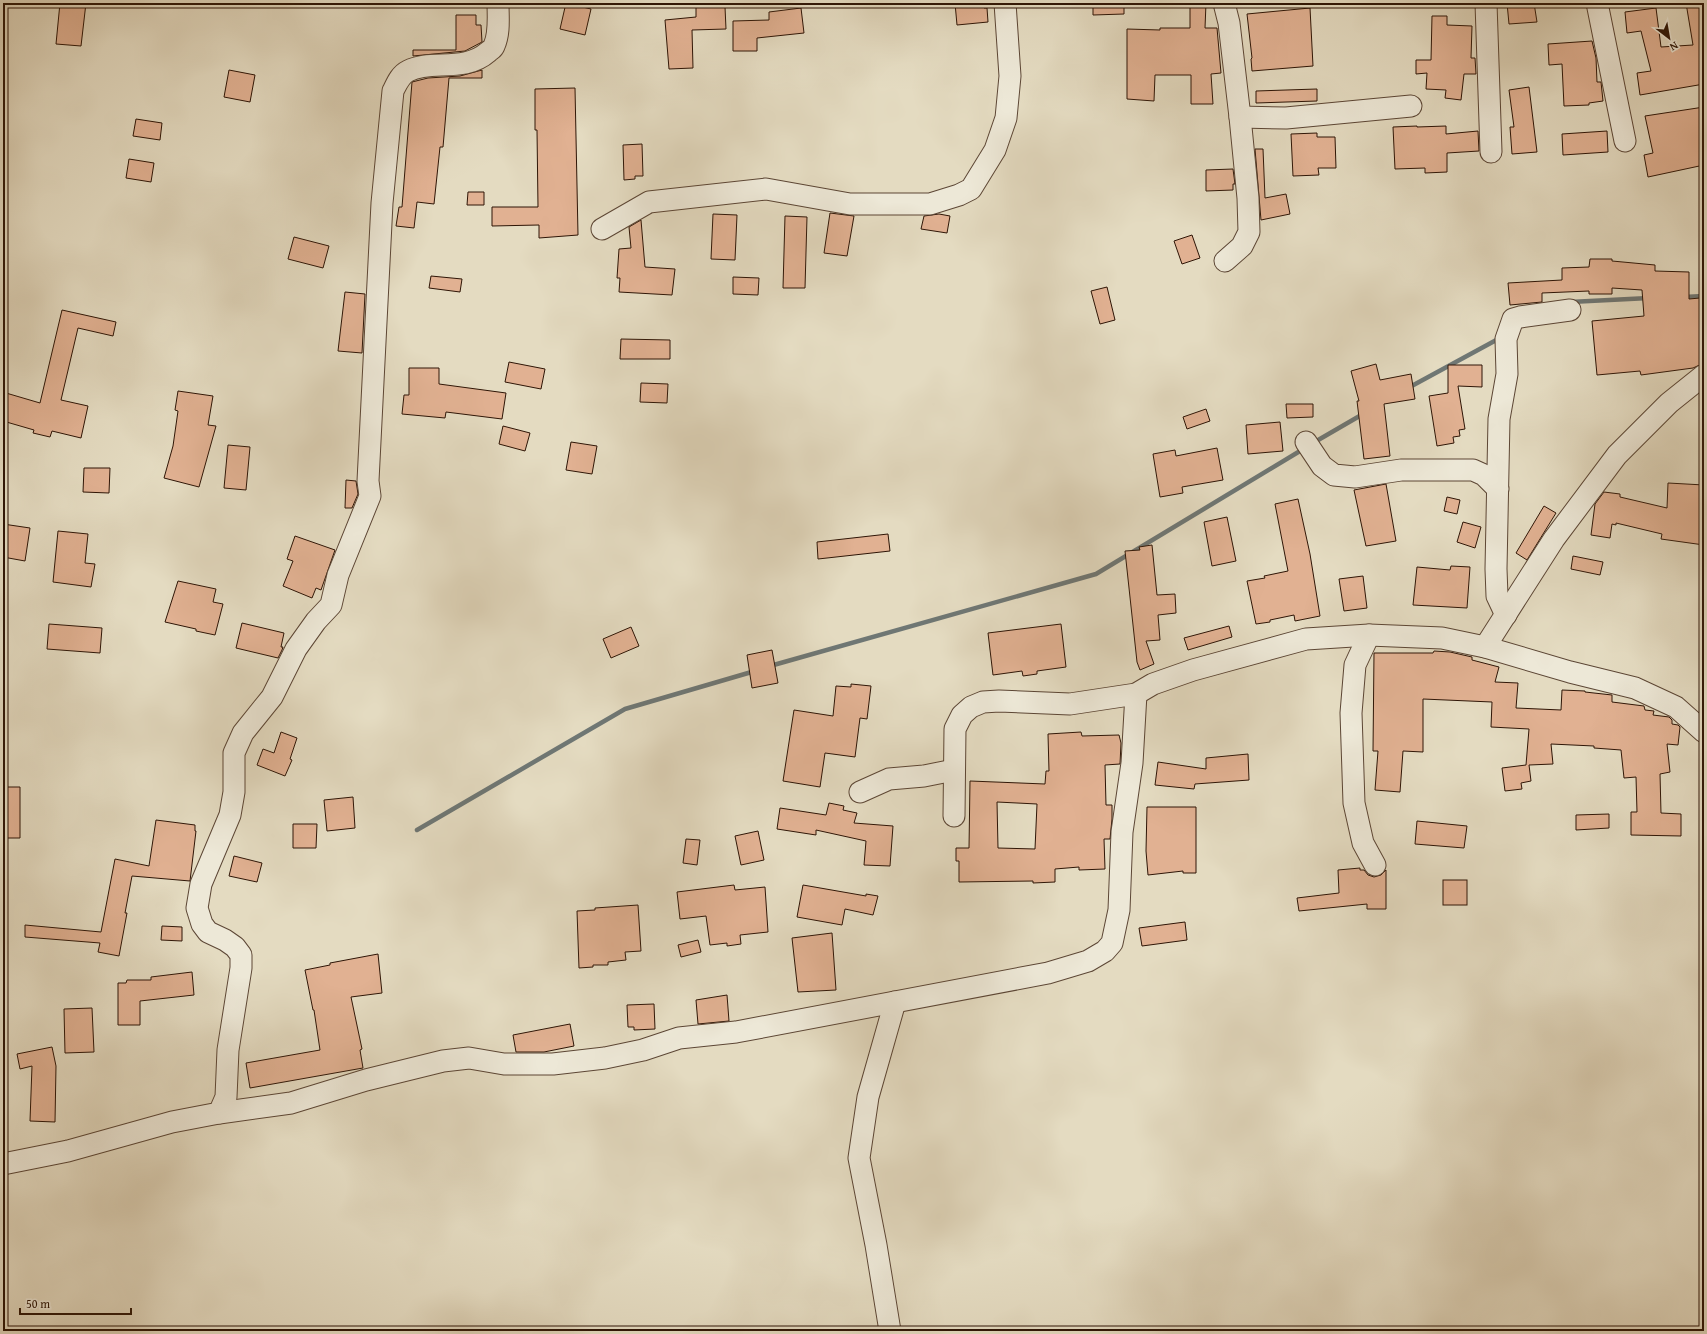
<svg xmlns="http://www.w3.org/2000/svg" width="1707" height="1334" font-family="'Gentium Book Plus',serif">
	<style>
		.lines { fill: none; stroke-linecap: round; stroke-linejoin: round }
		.stream { stroke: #6f7774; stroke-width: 4.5 }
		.building { fill: #e1b192; stroke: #2e1506; fill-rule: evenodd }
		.minor-casing { stroke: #5c4635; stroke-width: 23 }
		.minor { stroke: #ede8d7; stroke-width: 21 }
	</style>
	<rect width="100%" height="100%" fill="#e4dbc1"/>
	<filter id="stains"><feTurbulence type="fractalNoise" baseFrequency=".005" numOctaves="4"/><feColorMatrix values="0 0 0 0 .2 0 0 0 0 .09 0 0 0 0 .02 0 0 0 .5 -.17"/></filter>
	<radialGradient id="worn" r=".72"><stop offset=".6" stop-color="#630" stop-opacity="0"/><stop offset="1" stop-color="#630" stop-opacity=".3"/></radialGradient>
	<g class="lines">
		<!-- stream -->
		<g class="stream">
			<path d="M1684,297L1704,296"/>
			<path d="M1570,302L1649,298"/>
			<path d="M1408,388L1500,338"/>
			<path d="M1313,443L1363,414"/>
			<path d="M770,666L1096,574L1305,448"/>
			<path d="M417,830L625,709L755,671"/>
		</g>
	</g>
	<!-- building -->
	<g class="building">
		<path d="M60,3H86L81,46L56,44Z"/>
		<path d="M566,3L591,9L585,35L560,29Z"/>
		<path d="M955,3H984V8H987L988,22L957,25Z"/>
		<path d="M1093,3H1124V14L1093,15Z"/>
		<path d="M1190,3H1206L1205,28H1217L1221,73L1211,74L1213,104H1191V75H1155L1154,101L1127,99V29L1160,30V28H1190Z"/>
		<path d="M1507,3H1534L1537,22L1509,24Z"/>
		<path d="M1686,3H1704V84L1640,95L1637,73L1651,71L1641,31L1627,33L1625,12L1656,8L1661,47L1693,45Z"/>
		<path d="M696,7H725L726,29L692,30L693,68L669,69L665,20L696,17Z"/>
		<path d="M801,8L804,33L757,38V51H733V21L769,20V12Z"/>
		<path d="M1310,8L1313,66L1252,71L1251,59L1252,58L1247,14Z"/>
		<path d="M456,15H476V25H481L482,42L465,51L413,56V50H456Z"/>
		<path d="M1432,16H1447V25L1472,26L1471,58H1475L1476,74H1464L1461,100L1445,98L1446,90L1426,89L1427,73L1416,74V60H1431Z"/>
		<path d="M1592,41L1596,58L1597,82H1601L1603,101L1589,103V105L1564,106L1562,64L1549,65L1548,44Z"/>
		<path d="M229,70L255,75L250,102L224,97Z"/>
		<path d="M482,70V78H449L443,147H440L434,204L417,202L414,228L396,226L399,207H402L412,82L428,78L460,76Z"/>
		<path d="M1529,87L1537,152L1512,154L1510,127H1514L1509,90Z"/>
		<path d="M575,88L578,235L539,238V225L492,226V207H538L537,130H535V89Z"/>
		<path d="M1317,89V101L1256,103V91Z"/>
		<path d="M1704,107V165L1648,177L1644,155L1653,153L1645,116Z"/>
		<path d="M136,119L162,123L160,140L133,136Z"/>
		<path d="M1417,126V127L1446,126V134L1478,131L1479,151L1447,153V172L1425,173V168L1395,169L1393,127Z"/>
		<path d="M1607,131L1608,152L1563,155L1562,134Z"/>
		<path d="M1317,133V137H1335L1336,168H1318L1319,175L1293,176L1291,134Z"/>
		<path d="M642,144L643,176H635V179L624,180L623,145Z"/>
		<path d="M1255,149H1263L1265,198L1286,194L1290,214L1261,220Z"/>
		<path d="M129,159L154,163L151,182L126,178Z"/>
		<path d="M1233,169L1235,184H1233V190L1206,191V170Z"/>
		<path d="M468,192H484V205H467Z"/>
		<path d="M830,213L854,216L847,256L824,253Z"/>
		<path d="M713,214L737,215L735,260L711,259Z"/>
		<path d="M939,214L950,216L947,233L921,229L924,216Z"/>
		<path d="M785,216L807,217L805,288H783Z"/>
		<path d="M641,220L645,267L675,269L672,295L619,292L620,278H617L619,249L631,248L629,227Z"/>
		<path d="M1192,235L1200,258L1182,264L1174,241Z"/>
		<path d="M294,237L329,246L323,268L288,259Z"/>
		<path d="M1590,259H1612V261L1655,265V271L1689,272V299L1700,298L1704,341V363L1693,368L1641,375L1640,371L1597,375L1592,321L1644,316L1642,290L1612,288V294H1589V291L1542,293V302L1510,305L1508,283L1562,280V268L1589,267Z"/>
		<path d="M431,276L462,279L460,292L429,288Z"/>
		<path d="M733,277L759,278L758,295L733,294Z"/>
		<path d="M1107,287L1115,320L1100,324L1091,291Z"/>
		<path d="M345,292L365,294L362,353L338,351Z"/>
		<path d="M62,310L116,322L113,336L78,328L61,400L88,406L81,438L52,431L50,437L33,433L34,430L3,421V402L6,393L40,403Z"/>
		<path d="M621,339L670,340V359H620Z"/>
		<path d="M509,362L545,369L541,389L505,382Z"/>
		<path d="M1376,364L1380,380L1411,374L1415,399L1384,404L1390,456L1364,459L1357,401H1359L1351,371Z"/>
		<path d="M1448,365H1482V387L1458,386L1465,429L1459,430L1460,436L1453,437L1454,443L1437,446L1429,396L1448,393Z"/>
		<path d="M409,368H439V384L506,393L502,419L446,412L445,418L402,414L404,395H409Z"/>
		<path d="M641,383L668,384L667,403L640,402Z"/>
		<path d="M178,391L213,396L208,425L216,426L199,487L164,478L173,446L178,411L175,410Z"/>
		<path d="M1286,404H1313V417L1287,418Z"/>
		<path d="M1206,409L1210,421L1187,429L1183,417Z"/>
		<path d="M1280,422L1283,451L1248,454L1246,425Z"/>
		<path d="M503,426L530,433L525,451L499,444Z"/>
		<path d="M571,442L597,446L592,474L566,470Z"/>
		<path d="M228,445L250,447L246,490L224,488Z"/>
		<path d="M1217,448L1223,480L1182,487L1183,493L1160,497L1153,454L1175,450L1176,456Z"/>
		<path d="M84,468H110L109,493L83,492Z"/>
		<path d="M346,480L356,481L358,494L352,508H345Z"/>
		<path d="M1668,483L1704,485V545L1661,539L1662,534L1616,523V525L1612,524L1610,538L1591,535L1595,504L1604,492L1620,494V497L1667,508Z"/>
		<path d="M1386,484L1396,541L1366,546L1354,490Z"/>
		<path d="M1447,497L1460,500L1457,514L1444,511Z"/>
		<path d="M1298,499L1310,554L1320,616L1295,621L1294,615L1270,620V622L1256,624L1247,581L1265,578L1264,576L1288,571L1275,504Z"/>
		<path d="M1544,506L1556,513L1527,560L1516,553Z"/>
		<path d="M1227,517L1236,561L1212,566L1204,522Z"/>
		<path d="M1463,522L1481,527L1475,548L1457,542Z"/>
		<path d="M3,524L30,528L25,561L3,557Z"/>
		<path d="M58,531L88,534L85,563L95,564L91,587L53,582Z"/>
		<path d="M888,534L890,551L818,559L817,542Z"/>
		<path d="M295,536L335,550L321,590L316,588L312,598L283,586L293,561L287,559Z"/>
		<path d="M1152,545L1157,595L1175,594L1176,613L1158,615L1160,640L1146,641L1154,664L1140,670L1137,662L1125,551L1140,550L1139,547Z"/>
		<path d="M1573,556L1603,562L1600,575L1571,569Z"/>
		<path d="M1451,566L1470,567L1467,608L1413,605L1417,567L1450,570Z"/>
		<path d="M1363,576L1367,608L1344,611L1339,579Z"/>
		<path d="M178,581L216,589L213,602L223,604L215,635L196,631V629L165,622Z"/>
		<path d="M242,623L284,633L281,647H283L282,650L278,658L236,648Z"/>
		<path d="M49,624L102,628L100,653L47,649Z"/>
		<path d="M1061,624L1066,667L1037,671V674L1023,676L1022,671L993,675L988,633Z"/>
		<path d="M1229,626L1232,637L1188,650L1184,638Z"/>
		<path d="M631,627L639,646L611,658L603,639Z"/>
		<path d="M772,650L778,683L752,688L747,655Z"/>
		<path d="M1434,651L1450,652L1472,657V660L1499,667L1495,682L1518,683L1516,708L1561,710L1562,690L1585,691V692L1612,695V702L1644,706L1645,710L1654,711L1653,715L1669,717L1672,720V724L1678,725L1680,727L1678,745L1667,744L1670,772L1660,774L1661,813L1681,814V836L1631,835V812H1637L1636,777L1624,778L1621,750L1594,748V746L1551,744L1553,764L1529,765L1531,781L1521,783L1522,789L1505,791L1502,768L1526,765L1529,729L1491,727L1492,702L1423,699V752L1403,751L1400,792L1375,790L1378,751H1373L1374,653H1433Z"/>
		<path d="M851,684L871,686L867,719L860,718L855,757L825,753L820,787L783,781L794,710L833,716L836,686L851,687Z"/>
		<path d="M281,732L297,738L290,759L292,760L285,776L257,765L263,749L274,753Z"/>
		<path d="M1081,732L1082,736L1119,735L1121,743L1120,764L1105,765L1106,805H1112V819L1110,839H1104L1105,869L1079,870V867L1055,869V882L1033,883V881L959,882V861H956V848H969L970,781L1045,784L1046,771H1049L1048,734ZM997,802L1037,804L1035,849L998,848Z"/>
		<path d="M1248,754L1249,780L1195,784L1194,789L1155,785L1158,762L1206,769V758Z"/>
		<path d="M7,787H20V838H6Z"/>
		<path d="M353,797L355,828L327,831L324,800Z"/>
		<path d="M829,803L844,806L843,810L857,813L854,823L893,826L890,866L864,865L866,841L816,830V835L777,829L780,808L826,815Z"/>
		<path d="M1147,807H1196V873H1183V871L1148,875L1146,851Z"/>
		<path d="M1609,814V828L1576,830V815Z"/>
		<path d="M156,820L195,825V831H196L190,881L132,876L125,913H127L119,956L98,952L100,943L25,937V925L101,932L115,859L149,866Z"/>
		<path d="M1417,821L1467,826L1464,848L1415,844Z"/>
		<path d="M293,824H317L316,848H293Z"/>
		<path d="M758,831L764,860L741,865L735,836Z"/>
		<path d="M686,839L700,840L697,865L683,863Z"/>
		<path d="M234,856L262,863L257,882L229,876Z"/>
		<path d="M1360,868V870H1364L1368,875L1374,877L1381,875L1386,870V909H1367V904L1299,911L1297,898L1339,893L1338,870Z"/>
		<rect x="1443" y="880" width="24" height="25"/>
		<path d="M734,885L735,890L765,887L768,932L740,935L741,944L727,946V943L710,945L706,916L680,919L677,892Z"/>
		<path d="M803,885L866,896V894L878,896L873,915L845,909L842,925L797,917Z"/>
		<path d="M638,905L641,951L625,952L626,960L608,962V965H593V967L579,968L577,911L595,910V908Z"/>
		<path d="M1185,922L1187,940L1142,946L1139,928Z"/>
		<path d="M162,926L182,927V941L161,940Z"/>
		<path d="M832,933L836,990L798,992L792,938Z"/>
		<path d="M698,940L701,952L681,957L678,945Z"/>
		<path d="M378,954L382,993L351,997L362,1049L360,1050L363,1068L250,1088L246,1063L320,1050L314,1010H313L305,970L330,965V963Z"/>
		<path d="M192,972L194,995L140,1001V1025H118V983H126L127,980H151V977Z"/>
		<path d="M727,995L729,1021L698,1024L696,1000Z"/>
		<path d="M654,1004L655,1029L634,1030V1027H628L627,1005Z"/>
		<path d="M92,1008L94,1052L65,1053L64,1009Z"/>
		<path d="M570,1024L574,1046L544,1052H516L513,1035Z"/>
		<path d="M52,1047L56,1066L55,1122L30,1121L32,1066L20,1069L17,1054Z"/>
	</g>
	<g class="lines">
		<!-- minor casing -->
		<g class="minor-casing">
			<g id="minor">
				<path d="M1224,3L1229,23L1240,117L1248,198L1249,232L1242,246L1225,261"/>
				<path d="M1486,3L1491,152"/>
				<path d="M1597,3L1625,141"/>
				<path d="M1240,117L1286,118L1411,106"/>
				<path d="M602,229L649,202L766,189L850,204H930L959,195L971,189L995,150L1006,118L1010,76L1005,3"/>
				<path d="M1306,442L1322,466L1334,475L1355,477L1401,470H1473L1484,475L1498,489"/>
				<path d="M1506,615L1497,596L1496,569L1499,419L1507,374L1506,339L1513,319L1520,317L1570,310"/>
				<path d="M1369,635L1355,665L1351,713L1354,803L1363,843L1375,865"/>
				<path d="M1485,647L1554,539L1617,455L1669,403L1704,375"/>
				<path d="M860,792L889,779L924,776L954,770"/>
				<path d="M954,816L955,729L962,715L971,707L983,702L999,701L1070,704L1136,694L1153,684L1193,670L1306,639L1369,635L1442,638L1485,647L1570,672L1635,688L1676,707L1704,732"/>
				<path d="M219,1113L291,1103L366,1080L443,1061L469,1058L504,1064H553L605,1058L643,1050L679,1038L736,1032L1048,973L1088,961L1105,951L1112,943L1119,910L1122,832L1132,763L1136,694"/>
				<path d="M3,1164L68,1151L172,1122L219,1113L226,1097L228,1050L241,968V955L235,947L225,940L208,932L202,924L197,908L201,884L230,815L234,792V753L243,733L272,697L296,649L316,621L331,605L338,575L370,496L368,481L382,203L393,91C397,83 400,75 408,71C431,59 464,73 488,52C490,50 493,49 494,46C500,33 498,17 498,3"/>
				<path d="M890,1331L876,1245L859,1158L868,1097L895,1002"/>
			</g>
		</g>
		<!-- minor -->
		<use href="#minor" class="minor"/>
	</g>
	<!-- margin -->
	<rect width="1707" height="1334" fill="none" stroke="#e4dbc1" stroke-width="16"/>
	<rect x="4" y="4" width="1699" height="1326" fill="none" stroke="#2e1506" stroke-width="2"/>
	<rect x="8" y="8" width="1691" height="1318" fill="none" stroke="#2e1506"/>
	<!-- north arrow -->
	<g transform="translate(1669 38) rotate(149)" stroke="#ede8d7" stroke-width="3" paint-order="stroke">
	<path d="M0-3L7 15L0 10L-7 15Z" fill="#2e1506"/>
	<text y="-6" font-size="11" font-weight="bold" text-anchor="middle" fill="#2e1506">N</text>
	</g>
	<!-- scale -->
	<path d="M20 1308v6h111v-6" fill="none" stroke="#2e1506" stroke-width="2"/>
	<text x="26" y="1308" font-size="12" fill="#2e1506" stroke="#ede8d7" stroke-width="3" paint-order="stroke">50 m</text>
	<rect width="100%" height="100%" filter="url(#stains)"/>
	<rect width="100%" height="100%" fill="url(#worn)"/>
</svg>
